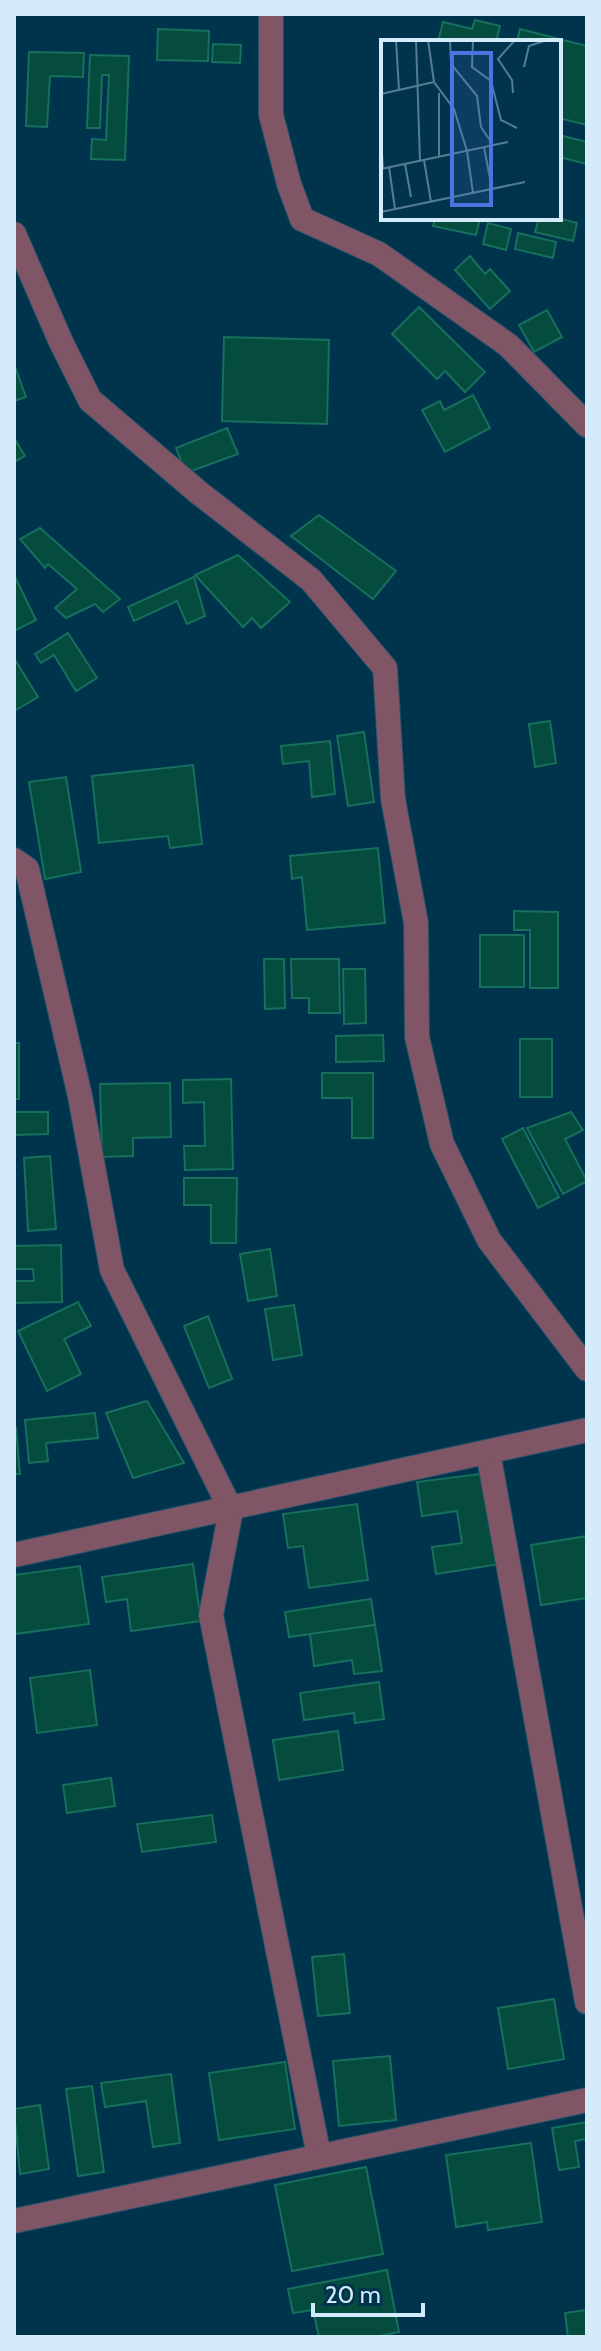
<svg xmlns="http://www.w3.org/2000/svg" width="601" height="2351" font-family="Cabin,sans-serif">
	<style>
		.building { fill: #054b3e; stroke: #176f5d; stroke-width: 2 }
		.lines { fill: none; stroke-linecap: round; stroke-linejoin: round }
		.street-casing { stroke: #225169; stroke-width: 26 }
		.street { stroke: #805565; stroke-width: 24 }
		.inset-road { fill: none; stroke: #547d93; stroke-width: 2 }
		.view { fill: #4a75e1; fill-opacity: 0.15; stroke: #4a75e1; stroke-width: 4 }
		.inset-edge { fill: none; stroke: #d3ebfb; stroke-width: 4 }
	</style>
	<rect width="100%" height="100%" fill="#00344d"/>
	<!-- building -->
	<g class="building">
		<path d="M475,20L500,26L496,42H438L443,22L472,29Z"/>
		<path d="M158,29L209,31L208,61L157,60Z"/>
		<path d="M520,29L587,46V125L559,118V42H517Z"/>
		<path d="M213,44L241,45L240,63L212,62Z"/>
		<path d="M29,52L84,53L83,77L50,76L47,127L26,126Z"/>
		<path d="M90,55L129,56L125,160L91,159L92,139L106,140L109,75H102L100,128H87Z"/>
		<path d="M559,135L587,142V164L559,157Z"/>
		<path d="M435,218H476L480,219L476,235L433,226Z"/>
		<path d="M539,218H557L577,223L573,241L535,232Z"/>
		<path d="M488,223L511,229L506,250L483,244Z"/>
		<path d="M518,233L556,242L553,258L515,249Z"/>
		<path d="M470,256L485,274L490,269L510,291L490,309L455,270Z"/>
		<path d="M419,307L485,372L465,392L445,371L437,379L392,334Z"/>
		<path d="M547,310L562,337L534,352L519,325Z"/>
		<path d="M224,337L329,340L327,424L222,421Z"/>
		<path d="M14,364L26,397L14,401Z"/>
		<path d="M473,395L490,428L445,452L422,410L440,401L444,410Z"/>
		<path d="M227,428L238,454L186,473L176,448Z"/>
		<path d="M14,438L25,456L14,462Z"/>
		<path d="M319,515L396,571L373,599L291,536Z"/>
		<path d="M40,528L120,599L103,612L95,604L66,618L55,608L77,589L48,564L45,568L20,539Z"/>
		<path d="M238,555L290,602L261,628L252,618L243,627L195,575Z"/>
		<path d="M14,575L36,620L14,631Z"/>
		<path d="M194,577L205,616L187,624L177,601L134,621L128,607Z"/>
		<path d="M68,633L97,678L76,691L54,655L41,663L35,654Z"/>
		<path d="M14,658L38,697L14,711Z"/>
		<path d="M550,721L556,763L535,767L529,724Z"/>
		<path d="M364,732L374,802L348,806L337,736Z"/>
		<path d="M330,741L335,794L312,797L309,761L283,764L281,746Z"/>
		<path d="M193,765L202,844L170,848L168,836L99,843L92,776Z"/>
		<path d="M66,777L81,872L45,879L29,782Z"/>
		<path d="M378,848L385,923L307,930L302,877L292,879L290,856Z"/>
		<path d="M514,911L558,912V988H530V930H514Z"/>
		<rect x="480" y="935" width="44" height="52"/>
		<path d="M264,959H284L285,1008L265,1009Z"/>
		<path d="M291,959H339L340,1013H309V998H292Z"/>
		<path d="M343,969H365L366,1023L344,1024Z"/>
		<path d="M383,1035L384,1061L336,1062V1036Z"/>
		<rect x="520" y="1039" width="32" height="58"/>
		<rect x="14" y="1043" width="5" height="56"/>
		<path d="M322,1073H373V1138H352V1098H322Z"/>
		<path d="M231,1079L233,1169L185,1170L184,1146H205L204,1102L183,1103V1080Z"/>
		<path d="M170,1083L171,1137L133,1138V1156L102,1157L100,1084Z"/>
		<path d="M14,1112H48V1134L14,1135Z"/>
		<path d="M571,1112L583,1130L565,1139L587,1181L563,1194L527,1128Z"/>
		<path d="M523,1128L559,1197L538,1208L502,1139Z"/>
		<path d="M50,1156L56,1229L28,1231L24,1158Z"/>
		<path d="M184,1178H237L236,1243H211V1205H184Z"/>
		<path d="M61,1245L62,1302L14,1303V1281H34L33,1269H14V1246Z"/>
		<path d="M270,1249L277,1296L248,1301L240,1254Z"/>
		<path d="M78,1302L91,1326L64,1339L81,1374L47,1391L18,1331Z"/>
		<path d="M294,1305L302,1355L273,1360L265,1309Z"/>
		<path d="M208,1316L232,1379L209,1388L184,1326Z"/>
		<path d="M147,1401L184,1463L133,1478L106,1413Z"/>
		<path d="M95,1413L98,1438L46,1443L48,1461L29,1463L25,1420Z"/>
		<path d="M16,1428L20,1474H14V1429Z"/>
		<path d="M487,1473L500,1564L436,1574L432,1547L462,1543L457,1511L422,1516L417,1482Z"/>
		<path d="M357,1504L368,1580L309,1588L303,1546L288,1548L283,1514Z"/>
		<path d="M587,1536V1598L541,1605L531,1545Z"/>
		<path d="M193,1564L201,1621L131,1631L127,1599L106,1602L102,1577Z"/>
		<path d="M80,1566L89,1624L15,1634L14,1575Z"/>
		<path d="M371,1599L375,1625L289,1637L285,1612Z"/>
		<path d="M375,1625L382,1671L354,1674L352,1660L314,1666L310,1634Z"/>
		<path d="M90,1670L97,1725L37,1733L30,1678Z"/>
		<path d="M379,1682L384,1719L355,1723L354,1713L304,1720L300,1693Z"/>
		<path d="M338,1731L343,1770L279,1780L273,1740Z"/>
		<path d="M111,1778L115,1806L67,1813L63,1785Z"/>
		<path d="M212,1815L216,1842L142,1852L137,1824Z"/>
		<path d="M344,1954L350,2013L318,2016L312,1957Z"/>
		<path d="M554,1999L564,2059L508,2069L498,2008Z"/>
		<path d="M390,2056L396,2120L339,2126L333,2061Z"/>
		<path d="M285,2062L295,2129L219,2140L209,2073Z"/>
		<path d="M171,2074L180,2143L153,2147L146,2101L105,2107L101,2083Z"/>
		<path d="M92,2086L104,2172L78,2176L66,2089Z"/>
		<path d="M40,2105L49,2169L20,2174L14,2109Z"/>
		<path d="M587,2122V2139L575,2141L579,2167L559,2170L552,2128Z"/>
		<path d="M531,2143L542,2222L488,2230L487,2222L456,2227L446,2155Z"/>
		<path d="M366,2167L383,2254L292,2271L275,2185Z"/>
		<path d="M387,2270L399,2332L375,2337H319L313,2310L293,2313L288,2289Z"/>
		<path d="M587,2310V2337H568L565,2313Z"/>
	</g>
	<g class="lines">
		<!-- street casing -->
		<g class="street-casing">
			<g id="street">
				<path d="M271,14V115L289,184L302,219L379,254L508,345L587,425"/>
				<path d="M14,234L61,342L90,400L198,492L311,580L385,668L393,799L416,923L417,1037L442,1144L489,1240L587,1369"/>
				<path d="M14,860L27,869L80,1096L112,1270L231,1510L211,1615L319,2156"/>
				<path d="M488,1452L587,2002"/>
				<path d="M14,1555L587,1430"/>
				<path d="M14,2221L587,2100"/>
			</g>
		</g>
		<!-- street -->
		<use href="#street" class="street"/>
	</g>
	<!-- overview -->
	<g transform="translate(381 40)">
		<rect width="180" height="180" fill="#00344d"/>
		<path class="inset-road" d="M15,0L18,50M35,0L39,121M47,0L53,42L73,69L86,111L92,153M69,0L70,24L96,56L100,87L112,105M92,0L91,27L110,41L120,80L136,88M143,27L148,6L166,0M58,53V117M132,53L131,40L117,19L134,0M0,54L53,42M0,100L2,128M103,107L111,149M43,120L50,162M24,124L30,157M8,127L14,169M0,129L127,102M0,172L144,142"/>
		<path class="view" d="M71,13H110V165H71Z"/>
		<rect width="180" height="180" class="inset-edge"/>
	</g>
	<!-- border -->
	<rect width="601" height="2351" fill="none" stroke="#d3ebfb" stroke-width="32"/>
	<!-- scale -->
	<path d="M313 2303v12h110v-12" fill="none" stroke="#d3ebfb" stroke-width="4"/>
	<text x="325" y="2303" font-size="24" fill="#d3ebfb" stroke="#00344d" stroke-width="6" paint-order="stroke">20 m</text>
</svg>
